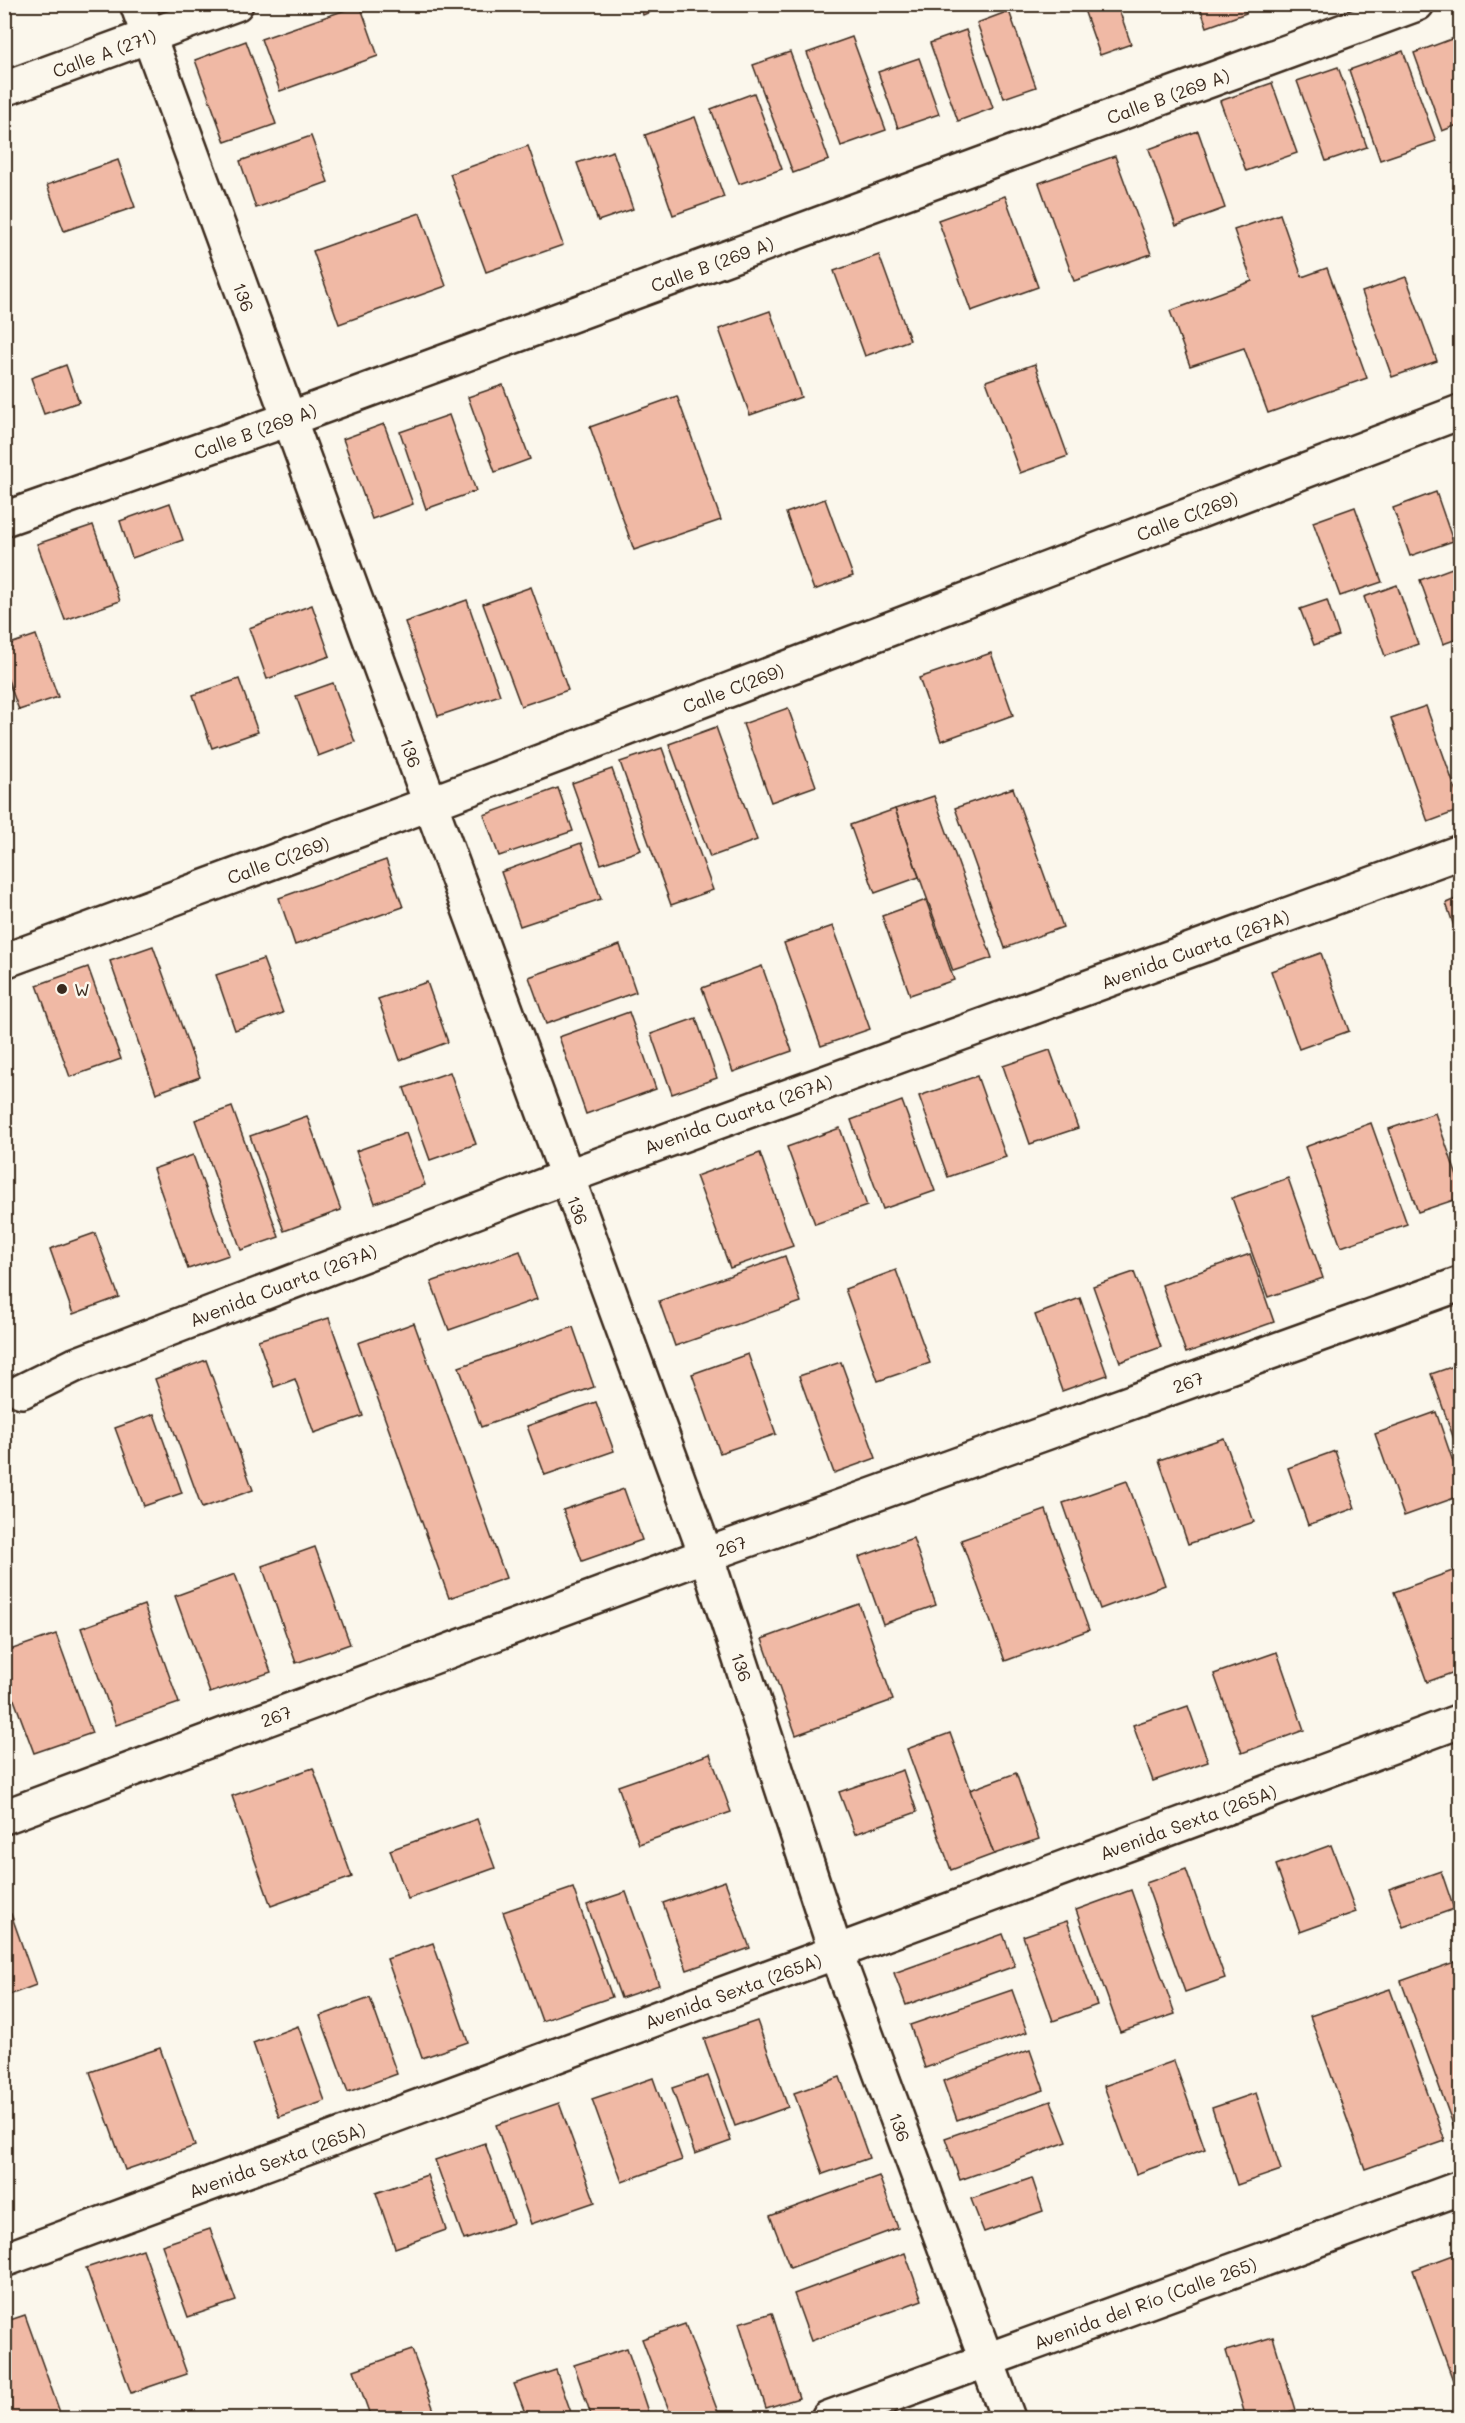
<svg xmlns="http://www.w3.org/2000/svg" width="1465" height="2423" font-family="Mali,sans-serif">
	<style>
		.building { fill: #f0b9a5; stroke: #3b2a1e; stroke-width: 1.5 }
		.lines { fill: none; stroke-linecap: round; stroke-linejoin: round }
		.minor-casing { stroke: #3b2a1e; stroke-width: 38 }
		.minor { stroke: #fbf7ec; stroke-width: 33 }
		.poi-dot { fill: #3b2a1e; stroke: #fbf7ec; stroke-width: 2 }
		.labels { text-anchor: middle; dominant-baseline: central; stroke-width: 5; stroke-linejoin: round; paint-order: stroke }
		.street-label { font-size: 18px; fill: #3b2a1e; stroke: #fbf7ec }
		.poi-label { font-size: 18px; fill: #3b2a1e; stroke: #fbf7ec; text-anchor: start }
	</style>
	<rect width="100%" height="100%" fill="#fbf7ec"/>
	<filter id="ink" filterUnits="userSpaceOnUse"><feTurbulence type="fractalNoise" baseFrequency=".0167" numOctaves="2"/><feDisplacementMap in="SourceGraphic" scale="12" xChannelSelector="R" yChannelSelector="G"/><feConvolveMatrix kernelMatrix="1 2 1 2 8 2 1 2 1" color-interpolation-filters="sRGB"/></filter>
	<g filter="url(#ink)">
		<!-- building -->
		<g class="building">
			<path d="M639,4H668L643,15Z"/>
			<path d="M1082,4H1117L1131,44L1100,55Z"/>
			<path d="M1199,4H1242L1246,13L1207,27Z"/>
			<path d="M360,5L378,56L280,91L261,39Z"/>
			<path d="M1009,11L1036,87L1004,98L977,23Z"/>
			<path d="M966,30L993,108L958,121L930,43Z"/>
			<path d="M852,37L886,130L841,146L807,53Z"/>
			<path d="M1457,37L1460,47V124L1442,131L1414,53Z"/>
			<path d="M246,41L276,124L225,142L195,60Z"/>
			<path d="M1403,51L1436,141L1380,160L1349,70Z"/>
			<path d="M790,52L829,160L793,173L753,65Z"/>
			<path d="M919,58L939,114L898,128L878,72Z"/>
			<path d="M1338,67L1367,147L1326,161L1297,81Z"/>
			<path d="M1272,83L1297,153L1246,171L1220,101Z"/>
			<path d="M754,93L782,169L739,184L711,109Z"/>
			<path d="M695,117L724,197L673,215L645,135Z"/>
			<path d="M1198,131L1225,208L1176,226L1149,149Z"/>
			<path d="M311,136L328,182L256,208L240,161Z"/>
			<path d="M528,146L563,245L486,272L450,174Z"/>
			<path d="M613,151L633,209L598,221L577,163Z"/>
			<path d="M1115,156L1151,254L1074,281L1039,183Z"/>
			<path d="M118,160L135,207L64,231L47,185Z"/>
			<path d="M1005,196L1038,287L971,311L938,220Z"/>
			<path d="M420,213L446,286L339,324L313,251Z"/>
			<path d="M1280,214L1302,277L1327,268L1367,378L1268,413L1244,348L1190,366L1170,311L1252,281L1234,230Z"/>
			<path d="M879,255L910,340L865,356L834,271Z"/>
			<path d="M1406,277L1437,361L1392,377L1362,292Z"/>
			<path d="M770,311L801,397L750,415L719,329Z"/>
			<path d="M1035,364L1068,456L1020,473L986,381Z"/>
			<path d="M66,365L79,402L44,414L31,378Z"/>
			<path d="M503,385L530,459L495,472L468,397Z"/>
			<path d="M677,396L721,520L634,550L590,427Z"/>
			<path d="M449,415L476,491L426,509L400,432Z"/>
			<path d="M384,424L413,504L372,519L343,439Z"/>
			<path d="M1436,492L1453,541L1410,556L1393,508Z"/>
			<path d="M825,499L853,576L814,590L786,513Z"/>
			<path d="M170,503L183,540L132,558L120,521Z"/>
			<path d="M1355,507L1382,582L1340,596L1313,522Z"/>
			<path d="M93,525L120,601L65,620L37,544Z"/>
			<path d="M1460,565V638L1443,644L1420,580Z"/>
			<path d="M1397,585L1418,644L1385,656L1364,597Z"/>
			<path d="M531,587L568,690L521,706L483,604Z"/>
			<path d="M467,600L500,695L438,716L405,622Z"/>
			<path d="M1327,600L1339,636L1314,645L1300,609Z"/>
			<path d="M312,605L330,656L267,679L249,628Z"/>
			<path d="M36,635L58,697L19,710L4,669V646Z"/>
			<path d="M991,653L1013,715L941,741L919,678Z"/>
			<path d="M239,679L258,732L212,748L193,695Z"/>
			<path d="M333,683L355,742L318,756L296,696Z"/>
			<path d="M1426,706L1460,802V810L1428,822L1391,718Z"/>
			<path d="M788,708L816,786L771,802L743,724Z"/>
			<path d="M716,727L757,840L710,857L669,744Z"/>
			<path d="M662,748L713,890L671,905L620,762Z"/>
			<path d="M612,769L641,850L601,864L572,783Z"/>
			<path d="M558,788L573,831L499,856L484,815Z"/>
			<path d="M1013,788L1063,927L1005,948L955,808Z"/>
			<path d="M934,796L992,958L953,971L895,809Z"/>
			<path d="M895,809L919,877L875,893L850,825Z"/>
			<path d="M581,843L601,899L520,926L501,872Z"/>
			<path d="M386,860L403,907L295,945L279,898Z"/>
			<path d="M1460,897V944L1446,903Z"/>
			<path d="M926,900L954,980L910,995L882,916Z"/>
			<path d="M833,926L870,1029L821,1046L784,943Z"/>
			<path d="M620,945L636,992L546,1024L529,977Z"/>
			<path d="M153,946L200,1077L156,1093L110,961Z"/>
			<path d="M1321,953L1349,1031L1299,1049L1271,971Z"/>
			<path d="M263,959L283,1013L235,1030L216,975Z"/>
			<path d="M762,966L792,1051L733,1072L702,988Z"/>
			<path d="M88,967L121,1059L70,1077L37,985Z"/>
			<path d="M427,982L448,1042L400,1060L378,999Z"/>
			<path d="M629,1012L656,1089L586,1114L559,1037Z"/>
			<path d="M696,1018L717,1078L672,1094L651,1034Z"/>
			<path d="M1050,1050L1078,1128L1030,1144L1003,1066Z"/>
			<path d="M450,1072L476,1144L430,1160L404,1088Z"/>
			<path d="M977,1076L1006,1157L948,1177L919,1096Z"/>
			<path d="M902,1101L935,1191L883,1209L851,1120Z"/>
			<path d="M232,1107L279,1237L241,1250L195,1120Z"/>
			<path d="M1435,1113L1460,1185V1198L1418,1212L1389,1129Z"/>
			<path d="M307,1116L341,1210L284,1231L250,1136Z"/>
			<path d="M1371,1123L1407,1224L1341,1247L1305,1147Z"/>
			<path d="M840,1128L867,1206L815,1224L787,1147Z"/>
			<path d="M406,1133L425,1185L375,1203L356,1151Z"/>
			<path d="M760,1153L793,1246L730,1268L696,1176Z"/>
			<path d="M193,1155L229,1255L188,1269L153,1169Z"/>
			<path d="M1288,1178L1323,1278L1268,1297L1232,1198Z"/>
			<path d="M95,1233L119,1297L73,1314L50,1249Z"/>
			<path d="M520,1251L537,1299L449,1330L431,1282Z"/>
			<path d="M1250,1254L1274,1322L1186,1353L1162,1285Z"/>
			<path d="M785,1256L801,1302L675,1346L659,1301Z"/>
			<path d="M896,1270L930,1363L878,1381L845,1289Z"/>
			<path d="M1134,1272L1161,1347L1120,1362L1093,1286Z"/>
			<path d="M1080,1298L1107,1375L1062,1391L1035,1315Z"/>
			<path d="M329,1318L363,1416L314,1433L295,1379L274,1387L258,1340Z"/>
			<path d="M414,1323L506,1578L449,1598L358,1343Z"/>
			<path d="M573,1327L594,1387L481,1427L459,1367Z"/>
			<path d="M748,1354L776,1434L720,1453L692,1374Z"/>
			<path d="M206,1360L253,1490L202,1508L155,1379Z"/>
			<path d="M841,1362L876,1458L834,1473L799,1376Z"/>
			<path d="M1460,1364V1440L1455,1442L1431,1374Z"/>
			<path d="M596,1402L614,1451L545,1475L527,1426Z"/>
			<path d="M1436,1412L1460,1482V1496L1404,1516L1375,1434Z"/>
			<path d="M154,1414L182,1493L144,1506L115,1428Z"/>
			<path d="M1224,1438L1254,1522L1188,1544L1159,1460Z"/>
			<path d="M1335,1451L1355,1508L1308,1525L1288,1468Z"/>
			<path d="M1127,1481L1165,1585L1100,1609L1063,1503Z"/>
			<path d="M624,1489L642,1540L582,1561L563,1510Z"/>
			<path d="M1046,1510L1089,1630L1005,1661L961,1540Z"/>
			<path d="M913,1538L936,1605L883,1624L859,1557Z"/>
			<path d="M315,1547L350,1644L296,1663L262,1566Z"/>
			<path d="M1458,1569L1460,1577V1670L1427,1682L1394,1592Z"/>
			<path d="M235,1574L271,1672L210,1693L175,1596Z"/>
			<path d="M859,1604L893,1700L796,1735L762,1639Z"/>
			<path d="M144,1605L179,1703L116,1725L81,1628Z"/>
			<path d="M56,1634L92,1733L34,1753L4,1673V1652Z"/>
			<path d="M1277,1652L1304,1730L1242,1753L1214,1674Z"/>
			<path d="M1188,1706L1208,1762L1153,1781L1133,1725Z"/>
			<path d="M950,1733L994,1854L951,1870L907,1749Z"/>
			<path d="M710,1754L731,1812L639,1844L618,1786Z"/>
			<path d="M313,1768L352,1877L271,1906L232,1796Z"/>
			<path d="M903,1770L917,1812L855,1834L839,1792Z"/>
			<path d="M1016,1773L1039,1839L994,1854L970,1790Z"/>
			<path d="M477,1819L495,1868L408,1899L390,1850Z"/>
			<path d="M1331,1845L1356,1912L1300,1932L1276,1865Z"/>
			<path d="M1186,1869L1225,1978L1185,1992L1146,1883Z"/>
			<path d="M1441,1871L1454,1909L1403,1927L1389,1889Z"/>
			<path d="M725,1881L750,1948L687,1970L663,1903Z"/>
			<path d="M573,1888L612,1997L542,2021L503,1912Z"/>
			<path d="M1131,1890L1175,2014L1120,2032L1076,1910Z"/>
			<path d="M626,1892L659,1985L621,1998L587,1905Z"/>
			<path d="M11,1914L36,1985L4,1997V1917Z"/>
			<path d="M1067,1921L1097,2005L1053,2021L1023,1936Z"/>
			<path d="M1003,1934L1015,1966L906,2005L894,1973Z"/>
			<path d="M433,1943L468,2042L422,2058L387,1959Z"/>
			<path d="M1460,1960V2141H1459L1401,1981Z"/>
			<path d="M1390,1989L1445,2141L1365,2169L1310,2016Z"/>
			<path d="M1012,1990L1027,2032L925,2068L910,2025Z"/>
			<path d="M370,1998L397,2074L348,2092L320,2016Z"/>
			<path d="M757,2021L788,2107L735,2126L704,2039Z"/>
			<path d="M298,2026L325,2101L279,2117L253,2043Z"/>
			<path d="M160,2048L195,2146L125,2170L90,2072Z"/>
			<path d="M1030,2050L1044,2090L957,2120L943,2081Z"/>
			<path d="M1174,2061L1205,2149L1136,2174L1104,2086Z"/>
			<path d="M708,2076L731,2141L695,2154L672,2088Z"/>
			<path d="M840,2077L869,2158L823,2174L794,2093Z"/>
			<path d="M653,2078L682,2160L622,2182L592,2099Z"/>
			<path d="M1256,2093L1281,2170L1237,2185L1212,2108Z"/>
			<path d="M1051,2101L1067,2142L960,2180L945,2138Z"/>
			<path d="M559,2103L595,2202L531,2224L496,2125Z"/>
			<path d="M485,2143L513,2223L464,2240L435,2160Z"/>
			<path d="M427,2175L446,2230L395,2248L376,2193Z"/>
			<path d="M879,2176L898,2228L790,2268L770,2216Z"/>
			<path d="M1032,2178L1043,2211L984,2232L971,2199Z"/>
			<path d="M210,2229L236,2301L188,2317L162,2245Z"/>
			<path d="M143,2249L187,2374L131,2393L86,2268Z"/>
			<path d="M905,2253L922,2300L811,2341L794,2294Z"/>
			<path d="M1456,2254L1460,2268V2384L1455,2386L1413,2270Z"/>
			<path d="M772,2313L799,2398L766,2408L739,2323Z"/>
			<path d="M25,2315L62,2418H4V2322Z"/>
			<path d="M685,2324L718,2412L700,2418H672L642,2339Z"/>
			<path d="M1273,2337L1295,2410L1267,2418H1246L1226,2351Z"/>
			<path d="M627,2348L650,2418H592L574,2365Z"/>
			<path d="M412,2350L435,2413L420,2418H371L354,2370Z"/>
			<path d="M556,2370L573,2418H527L514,2384Z"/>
		</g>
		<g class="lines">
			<!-- minor casing -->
			<g class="minor-casing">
				<g id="minor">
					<path d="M137,4L706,1555L836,1953L1008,2418"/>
					<path d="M4,89L236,4"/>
					<path d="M4,519L289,419L1417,4"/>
					<path d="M4,961L429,804L1460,412"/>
					<path d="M22,1391L75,1365L566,1177L1460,852"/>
					<path d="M4,1817L706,1555L1460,1284"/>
					<path d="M4,2260L1460,1721"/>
					<path d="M828,2418L1460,2188"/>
				</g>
			</g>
			<!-- minor -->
			<use href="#minor" class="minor"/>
		</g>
	</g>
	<!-- markers -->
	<circle class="poi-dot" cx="62" cy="989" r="6"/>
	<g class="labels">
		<!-- street labels -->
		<g class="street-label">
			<text transform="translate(104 53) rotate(-20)">Calle A (271)</text>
			<text transform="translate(1168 96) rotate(-20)">Calle B (269 A)</text>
			<text transform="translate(712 264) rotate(-20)">Calle B (269 A)</text>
			<text transform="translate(244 297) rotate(70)">136</text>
			<text transform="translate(255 431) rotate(-20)">Calle B (269 A)</text>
			<text transform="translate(1187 516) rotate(-21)">Calle C(269)</text>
			<text transform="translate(733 688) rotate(-21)">Calle C(269)</text>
			<text transform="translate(411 753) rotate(70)">136</text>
			<text transform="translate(278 860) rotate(-20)">Calle C(269)</text>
			<text transform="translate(1195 949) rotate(-20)">Avenida Cuarta (267A)</text>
			<text transform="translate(738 1114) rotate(-20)">Avenida Cuarta (267A)</text>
			<text transform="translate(578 1210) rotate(70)">136</text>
			<text transform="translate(283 1285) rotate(-21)">Avenida Cuarta (267A)</text>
			<text transform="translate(1188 1382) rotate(-20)">267</text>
			<text transform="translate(731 1546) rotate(-20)">267</text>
			<text transform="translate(742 1667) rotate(72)">136</text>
			<text transform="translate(276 1716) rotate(-20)">267</text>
			<text transform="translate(1188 1822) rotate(-20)">Avenida Sexta (265A)</text>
			<text transform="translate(733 1991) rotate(-20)">Avenida Sexta (265A)</text>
			<text transform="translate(900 2127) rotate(70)">136</text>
			<text transform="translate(277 2160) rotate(-20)">Avenida Sexta (265A)</text>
			<text transform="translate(1145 2303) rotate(-20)">Avenida del Río (Calle 265)</text>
		</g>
		<!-- poi labels -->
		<g class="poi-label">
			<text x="74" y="989">W</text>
		</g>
	</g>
	<!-- margin -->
	<rect width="1465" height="2423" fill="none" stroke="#fbf7ec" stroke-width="24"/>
	<rect x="12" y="12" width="1441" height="2399" fill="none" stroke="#3b2a1e" stroke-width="2" filter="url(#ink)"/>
</svg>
